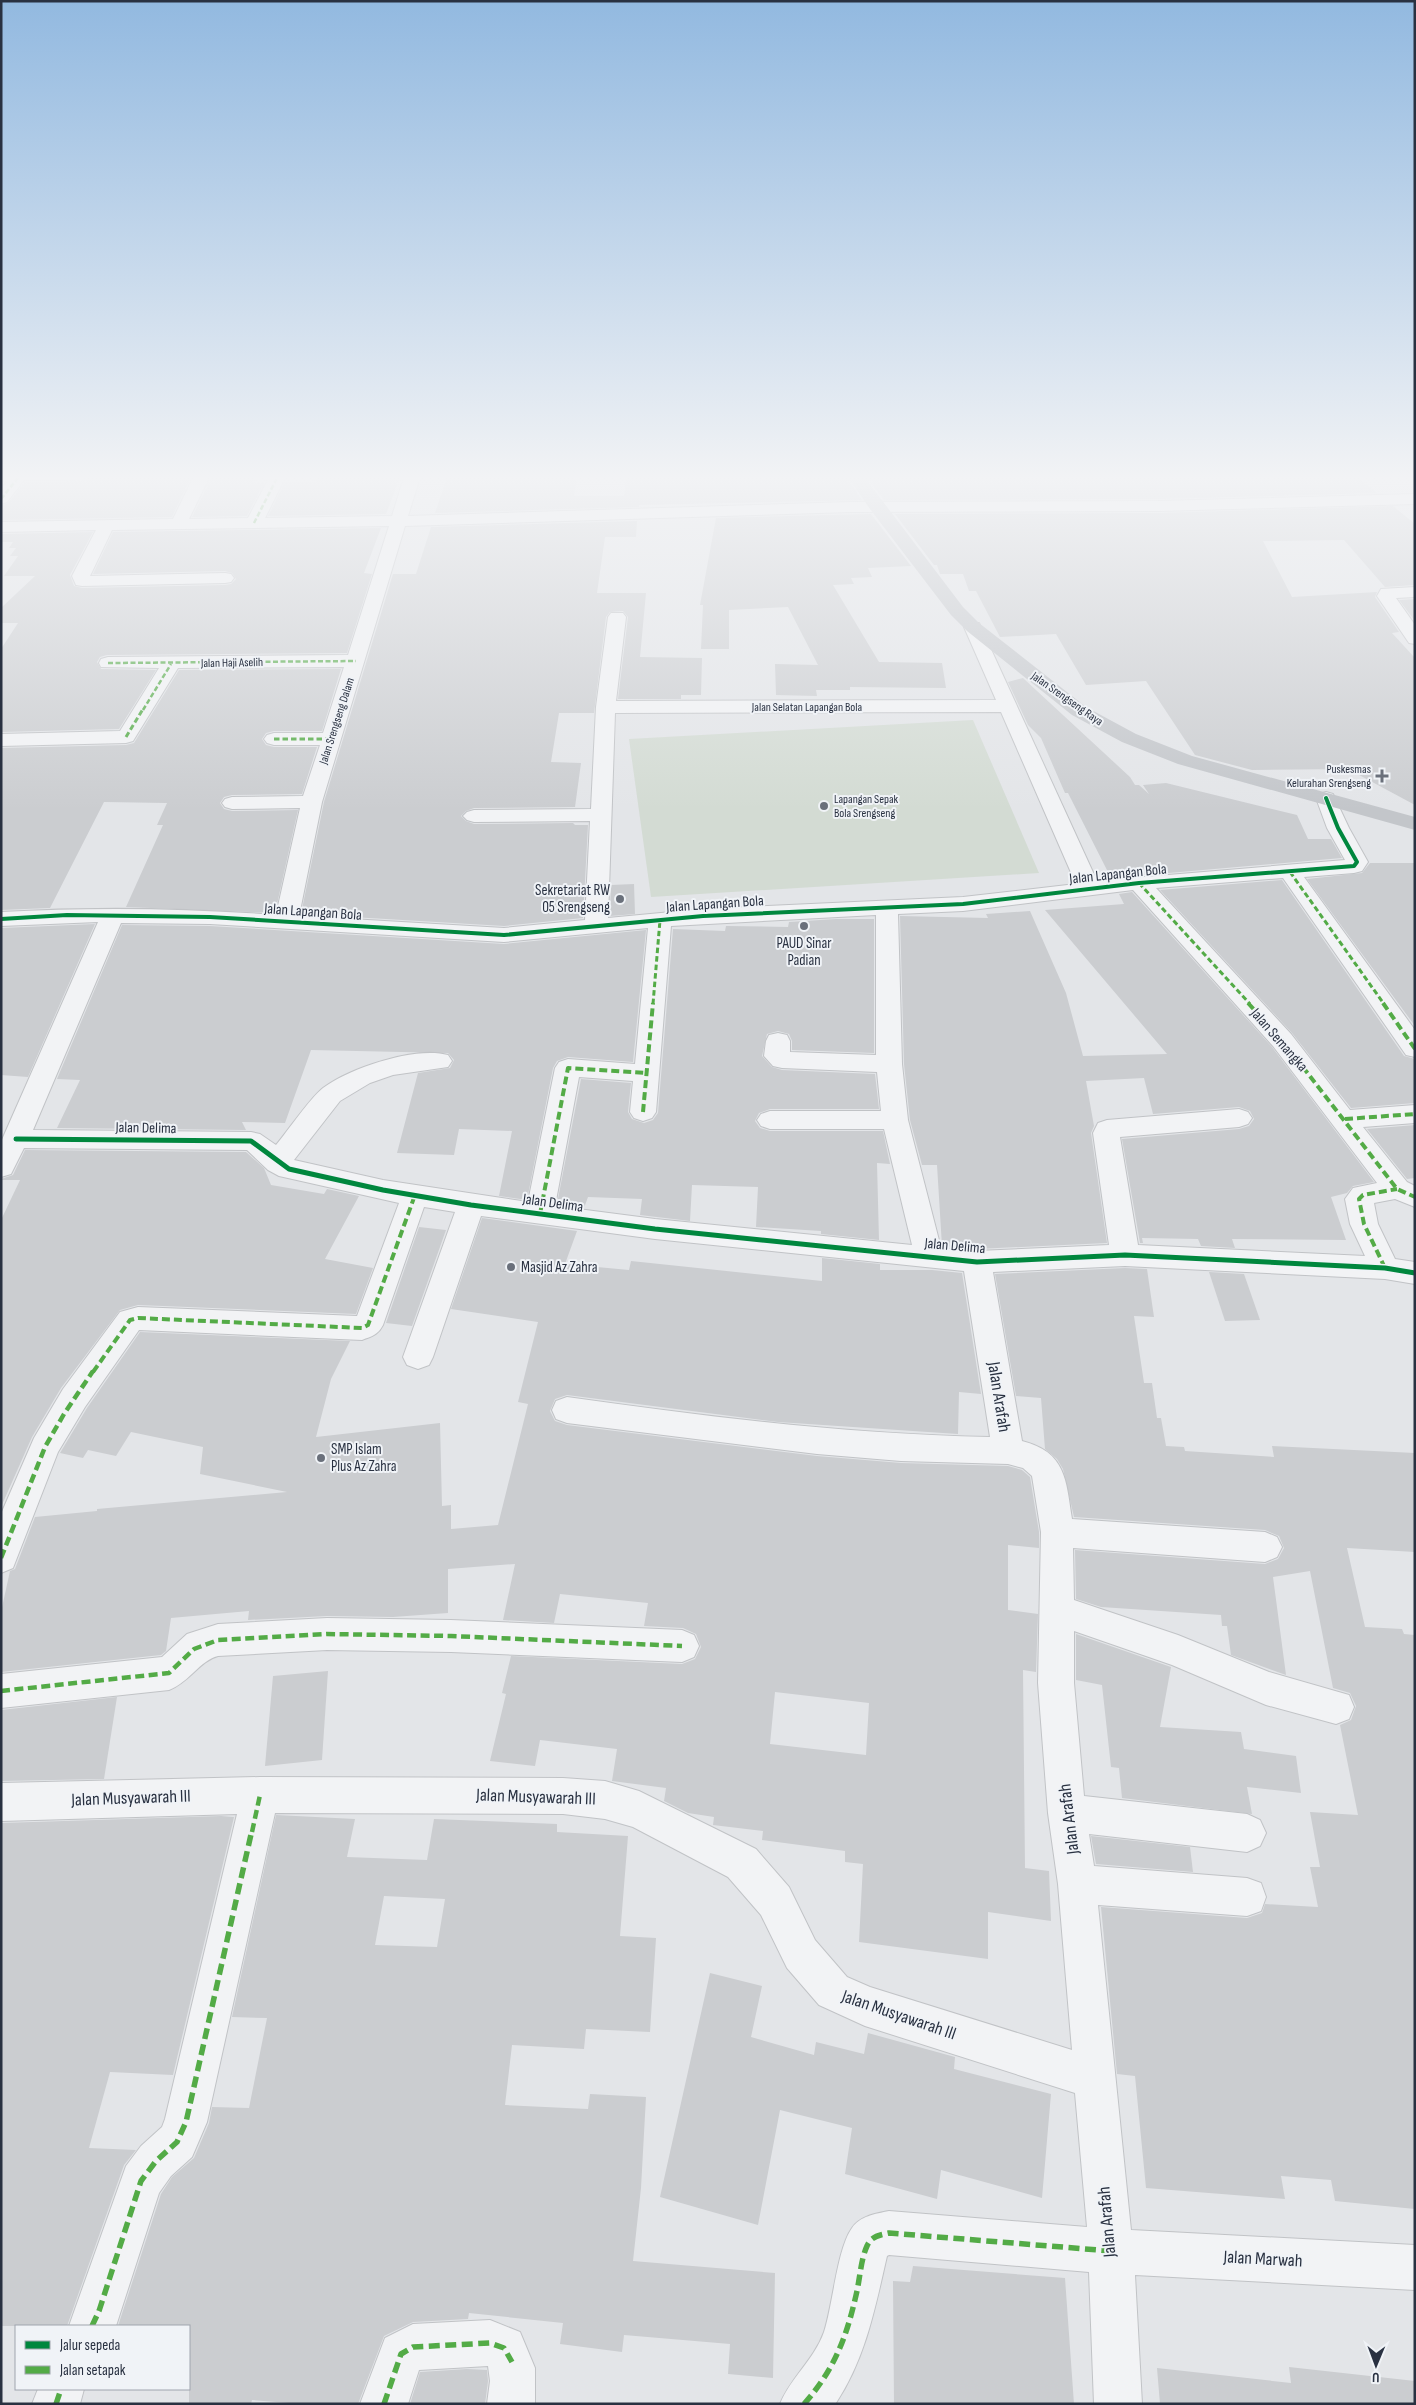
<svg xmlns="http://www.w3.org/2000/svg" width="1416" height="2405" font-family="'Sofia Sans Condensed',sans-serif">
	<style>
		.green { fill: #d3dbd3 }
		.building { fill: #cbcdd0; fill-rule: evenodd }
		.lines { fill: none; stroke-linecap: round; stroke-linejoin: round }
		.street-casing { stroke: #c1c3c6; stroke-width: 2 }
		.street { fill: #f2f3f5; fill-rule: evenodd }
		.secondary { fill: #c3c6ca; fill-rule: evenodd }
		.quiet-far4 { stroke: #53ab46; stroke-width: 2.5; stroke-dasharray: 5 2.5; stroke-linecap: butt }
		.quiet-far3 { stroke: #53ab46; stroke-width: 3; stroke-dasharray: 5.5 3; stroke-linecap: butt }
		.quiet-far2 { stroke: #53ab46; stroke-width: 4; stroke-dasharray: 8 4; stroke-linecap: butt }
		.quiet-far1 { stroke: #53ab46; stroke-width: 4.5; stroke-dasharray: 9 4.5; stroke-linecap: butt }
		.quiet { stroke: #53ab46; stroke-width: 5.5; stroke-dasharray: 11 5.5; stroke-linecap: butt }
		.cycleway-far1-casing { stroke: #f0f3f7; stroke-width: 6 }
		.cycleway-casing { stroke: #f0f3f7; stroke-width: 8 }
		.cycleway-far1 { stroke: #00873e; stroke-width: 4 }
		.cycleway { stroke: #00873e; stroke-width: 5 }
		.poi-dot { fill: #6a707b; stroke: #f0f3f7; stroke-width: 2 }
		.labels { text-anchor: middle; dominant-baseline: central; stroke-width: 4; stroke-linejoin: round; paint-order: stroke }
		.far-street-label { font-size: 12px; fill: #293141; stroke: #f0f3f7 }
		.far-poi-label { font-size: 12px; fill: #293141; stroke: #f0f3f7; text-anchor: end }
		.street-label { font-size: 15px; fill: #293141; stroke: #f0f3f7 }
		.poi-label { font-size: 15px; fill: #293141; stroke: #f0f3f7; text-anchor: start }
		.near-street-label { font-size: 18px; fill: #293141; stroke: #f0f3f7 }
	</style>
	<rect width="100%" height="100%" fill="#e3e5e8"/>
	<!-- green -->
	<path class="green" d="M973,720L1039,873L651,897L629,739Z"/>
	<!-- building -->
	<g class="building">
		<path d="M92,474H198L190,479L172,517L1,520V506L8,503L25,482L82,481Z"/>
		<path d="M202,474H259L254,483H264L247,516L192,517L210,481Z"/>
		<path d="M316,474H401L386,514L268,516L285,482H314Z"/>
		<path d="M448,474H577L574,496H624L627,474H844L862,500L639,505V507L435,513Z"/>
		<path d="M864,474H1354L1377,493L1158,499L884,500Z"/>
		<path d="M1393,506L1415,524V585L1385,587L1344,540L1263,541L1292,597L1377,592L1375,597L1399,632L1392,633L1415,658V805L1348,769L1252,770L1195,755L1146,681L1086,685L1056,634L1000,637L976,591H969L963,574H940L937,565H934L895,514L1158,513Z"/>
		<path d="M871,514L911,566L868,568L872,577L851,578L854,584L833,585L879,662L942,663L946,688L850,687V690H816L817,696L776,695L775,664L818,665L788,607L729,610V649H701L703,605H700L716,518Z"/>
		<path d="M637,521L636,537H605L597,593H646L640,657L702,658L701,695H681V699H618L628,617L623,611L610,612L606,617L594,713H559L551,762L581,763L575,807L474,808L466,811L461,816L466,821L474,824L573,823L575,825H588L583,918L504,926L301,914L324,802L393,574H416L431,527Z"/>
		<path d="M381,528L364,573L372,574L347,653L107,655L100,657L97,662L101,669L156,670L119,729L1,732V649L18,623H1V608L35,576H4L18,556H10L16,548H9L13,542H1V534L93,532L70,575L74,586L82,588L225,585L231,584L236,579L232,573L225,571L93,574L113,532Z"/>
		<path d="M1415,599V621L1399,600Z"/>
		<path d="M341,669L322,731H274L266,733L262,739L266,745L274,747H317L302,794L232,795L224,797L220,803L224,809L232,811L298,810L275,913L126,907L163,825H157L167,803L104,802L50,908L1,910V748L126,745L134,743L179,670Z"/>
		<path d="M1023,678L1130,777L1135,785H1139L1149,794L1143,785L1166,783L1297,815L1308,839H1331L1342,858L1111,878L1068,793H1065L1041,738L1028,725L1008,682Z"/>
		<path d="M1370,863H1415V1026L1307,879L1362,873Z"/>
		<path d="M1282,880L1404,1056L1415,1059V1103L1351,1108L1292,1033L1160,890Z"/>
		<path d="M634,884L635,914L610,916L611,885Z"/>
		<path d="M1132,892L1272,1047L1374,1182L1353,1186L1347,1193L1331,1197L1346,1240L1232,1239L1235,1248L1201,1246L1198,1239L1142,1238L1143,1243H1140L1122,1139L1239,1129L1249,1126L1254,1119L1250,1111L1239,1107L1153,1114L1144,1078L1086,1081L1094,1126L1091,1133L1107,1243L977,1249L942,1246L937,1165H922L910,1120L904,1064L900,916L988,918L986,914L1030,911L1066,993L1083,1056L1167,1054L1045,910L1124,904L1119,894Z"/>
		<path d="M836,919H874V1053L792,1050V1041L789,1034L778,1031L767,1034L762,1056L772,1067L782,1070L875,1074L879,1109H770L759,1113L755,1121L760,1128L770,1131H883L890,1164L877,1163L879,1240L821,1234V1231L756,1227L758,1187L692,1185L690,1221L640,1215L642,1199L588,1197L584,1208L557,1204L581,1079L631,1083L628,1112L632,1119L644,1123L653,1120L658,1113L673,929L725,931L726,926L788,927L789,922Z"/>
		<path d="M95,924L28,1077L1,1075V928Z"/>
		<path d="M122,925L210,926L504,944L646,930L633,1062L568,1057L557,1061L553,1068L527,1200L499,1196L512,1131L459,1129L454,1155L397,1153L418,1073L450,1068L454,1060L448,1053L311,1050L285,1123L242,1122L246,1130L57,1128L80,1080L57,1079Z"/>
		<path d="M1415,1125V1178L1407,1179L1367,1129Z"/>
		<path d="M25,1150L246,1152L264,1168L271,1185L324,1194L327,1189L359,1196L325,1259L373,1268L356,1314L138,1305L120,1310L61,1388L32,1437L1,1507V1220L20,1180H1V1179L13,1175Z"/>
		<path d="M482,1218L577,1231L565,1264L629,1270L631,1261L822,1281V1258L880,1264V1270H932L962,1273L981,1394L959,1392L958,1434L778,1422L567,1395L555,1399L550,1411L555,1421L567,1425L817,1456L901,1463L1008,1466L1022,1470L1030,1477L1039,1532V1548L1008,1545V1610L1038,1614L1036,1672L1023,1670L1025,1868L1049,1871L1051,1921L988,1912V1959L859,1942L863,1864L845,1862V1851L762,1840L763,1831L713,1825L714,1817L688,1813L664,1801L666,1788L612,1781L617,1749L540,1740L535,1766L490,1761L506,1694L502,1693L511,1656L682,1664L695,1659L701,1647L696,1634L683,1628L644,1626L648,1603L560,1594L554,1623L503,1620L515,1564L448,1569V1613L393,1617L327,1616L248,1620L249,1611L171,1618L166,1651L161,1655L1,1672V1612L10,1571L15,1569L35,1517L97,1511V1509L287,1492L200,1474L203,1447L131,1432L116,1456L88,1450L83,1458L60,1453L87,1408L140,1332L350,1341L331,1379L316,1437L440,1423L442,1506L451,1505V1529L498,1525L528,1404L518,1402L538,1322L451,1309ZM775,1692L869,1703L866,1755L770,1744Z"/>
		<path d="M419,1227L446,1230L412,1326L386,1323Z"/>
		<path d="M1125,1268L1147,1269L1154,1317L1134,1316L1144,1383H1152L1157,1418H1161L1166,1446L1184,1447L1185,1451L1274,1457L1272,1446L1415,1453V1552L1347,1548L1365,1627L1402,1629L1404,1634L1415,1635V2209L1335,2201L1331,2180L1281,2176L1285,2199L1146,2188L1135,2076L1117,2074L1101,1907L1247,1918L1262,1913L1265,1904L1318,1907L1310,1867H1320L1310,1812L1358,1815L1340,1725L1351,1720L1356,1706L1350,1693L1333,1688L1310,1571L1273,1577L1286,1675L1231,1655L1227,1626H1222L1221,1615L1101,1607L1076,1599L1075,1550L1265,1564L1278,1559L1284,1548L1279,1536L1265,1530L1074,1517L1063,1469L1057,1459L1045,1449L1041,1398L1016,1396L995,1274Z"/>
		<path d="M1209,1272L1244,1274L1260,1320L1225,1321Z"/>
		<path d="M1076,1634L1171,1667L1160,1727L1241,1732L1244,1749L1296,1756L1301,1793L1247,1787L1252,1814L1122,1798L1119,1768L1111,1767L1102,1685L1076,1680Z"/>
		<path d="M328,1671L322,1760L265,1766L273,1676Z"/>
		<path d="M117,1697L104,1779L1,1781V1710Z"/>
		<path d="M276,1815L355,1819L347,1857L427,1860L434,1819L557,1824V1832L628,1836L620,1936L656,1938L650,2032L586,2029L584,2049L512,2045L505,2105L588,2109L590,2094L646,2097L641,2188L633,2261L775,2273L773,2378L728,2374L730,2344L624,2335L622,2352L560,2344L563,2323L469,2313L468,2319L413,2322L384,2336L358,2404H302L252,2400L251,2404H189V2326H118L161,2194L172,2177L194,2158L209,2123L212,2107L249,2108L267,2018L232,2017ZM384,1896L445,1899L437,1947L375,1945Z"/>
		<path d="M221,1816L234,1817L173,2075L110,2072L89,2148L136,2150L124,2165L67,2326H1V1823Z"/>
		<path d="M1091,1836L1190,1847L1193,1872L1096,1864Z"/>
		<path d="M710,1973L762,1986L751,2037L814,2055L816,2042L864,2054L868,2033L955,2057L954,2069L1051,2094L1042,2198L941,2170L937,2199L845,2174L852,2128L780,2110L758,2225L660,2197Z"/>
		<path d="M913,2266L1065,2278L1074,2404H894L893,2281L910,2282Z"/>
		<path d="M1289,2367L1415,2381V2404H1160L1157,2368L1291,2383Z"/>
		<path d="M467,2369L487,2370L488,2381L485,2404H410L420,2372Z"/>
	</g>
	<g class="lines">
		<!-- street casing -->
		<g class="street-casing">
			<g id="street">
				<path d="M1,474H90L82,479L24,480L7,502L1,504V488L8,481H1Z"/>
				<path d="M271,474H287L265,518L392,516L405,474H421L408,516L851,502L1158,501L1415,494V504L1158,511L851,512L405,526L322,802L299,916L504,928L585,920L590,821L474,822L467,820L463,816L467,812L474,810L591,809L596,707L608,617L611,613H623L626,617L616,701L996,700L964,627L967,623H979L1097,881L1345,860L1327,828L1316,798L1319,794L1326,792L1333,794L1349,828L1368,862L1362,871L1354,873L1304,877L1415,1030V1057L1406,1055L1283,878L1156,888L1291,1034L1350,1110L1415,1105V1123L1363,1127L1407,1182L1415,1186V1207L1395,1199L1374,1203L1378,1224L1395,1259L1415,1262V1284L1385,1279L1125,1266L993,1272L1022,1441C1066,1452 1066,1480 1072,1519L1265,1532L1277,1537L1282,1547L1277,1557L1265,1562L1073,1548L1074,1600L1178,1635L1269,1672L1349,1695L1354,1707L1349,1719L1336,1724L1266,1705L1172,1665L1074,1631V1683L1084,1796L1247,1814L1260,1820L1266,1833L1260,1846L1247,1852L1089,1834L1094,1866L1247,1878L1261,1883L1266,1897L1261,1911L1247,1916L1098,1905L1131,2230L1415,2245V2290L1135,2275L1142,2404H1094L1089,2272L889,2255L887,2256C875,2308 866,2357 836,2403L780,2404C791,2377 814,2360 824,2332C833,2305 837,2249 852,2228C860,2216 875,2214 889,2211L1087,2227L1075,2093L865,2026L819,2005L787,1968L761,1915L728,1877L633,1827L605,1819L563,1814L275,1813L207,2122L192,2157L171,2176L159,2193L116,2326H69L126,2166L141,2146L162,2127L165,2119L237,1814L1,1821V1783L260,1777L563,1778L605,1781L639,1791L756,1849L789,1887L815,1940L847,1977L870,1987L1072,2050L1058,1884L1048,1813L1038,1683L1041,1532L1032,1476L1023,1468L1008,1464L901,1461L817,1454L567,1423L556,1419L552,1410L556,1401L567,1397C708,1417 848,1434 990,1437L964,1271L655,1239L481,1216L433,1357L429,1365L418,1369L407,1365L403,1357L455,1212L424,1207L383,1325C378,1335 372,1336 362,1340L139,1330L85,1407L58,1452L13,1568L1,1573V1514L34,1438L63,1389L120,1312L138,1307L357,1316L399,1203L279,1176L268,1170L247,1150L24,1148L11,1174L1,1177V1142L98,922L1,926V912C93,907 185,908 276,915L300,808L232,809L225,807L222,803L225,799L232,797L303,796L320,745H274L267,743L264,739L267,735L274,733H323L344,667L178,668L133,741L126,743L1,746V734L120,731L159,668L101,667L99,663L101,659L108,657L348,655L389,526L112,530L90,576L225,573L231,574L234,578L231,582L225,583L82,586L76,585L72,576L96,530L1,532V522L173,519L192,480L200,475L208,480L189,519L248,518ZM1001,712L1076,884L963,897L703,909L608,918L615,713ZM1133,890L1273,1046L1377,1183L1353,1188L1345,1199L1350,1224L1365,1256L1138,1245L1120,1137L1239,1127L1248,1124L1252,1118L1248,1112L1239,1109L1107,1120L1098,1123L1093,1133L1109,1245L977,1251L941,1248L908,1120L902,1064L898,914L963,911ZM876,915V1055L790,1052V1041L787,1035L778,1033L769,1035L766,1041L764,1056L773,1066L782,1068L877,1072L881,1111H770L761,1114L757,1120L761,1126L770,1129H884L912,1245L655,1219L555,1206L579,1077L633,1081L630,1112L634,1118L643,1121L652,1118L656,1112L671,926ZM121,923L210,924L504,942L648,928L635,1064L568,1059L559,1062L555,1068L528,1202L383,1180L294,1160L340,1101L370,1083L393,1075L448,1067L452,1061L448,1055C415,1046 350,1068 323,1088C310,1098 288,1131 276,1145L260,1134L251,1132L33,1130Z"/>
				<path d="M1415,587V597L1396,598L1415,625V644L1409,643L1377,596L1381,589Z"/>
				<path d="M327,1618L451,1620L682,1630L694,1635L699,1646L694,1657L682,1662L451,1652L327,1650L218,1656C199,1661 191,1681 169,1690L1,1708V1674L162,1657L187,1634L218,1624Z"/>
				<path d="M490,2320L520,2332L535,2368V2404H487L490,2381L488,2366L419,2370L408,2404H360L385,2338L413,2324Z"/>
				<path d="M38,2389H84L80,2404H32Z"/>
			</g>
		</g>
		<!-- street -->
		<use href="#street" class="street"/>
		<!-- secondary -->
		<path class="secondary" d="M846,474H862L963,607L979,623L1086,707L1136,734L1192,756L1415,817V830L1178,764L1122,742L1072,715L967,631L951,615L870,509Z"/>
		<!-- quiet-far4 -->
		<g class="quiet-far4">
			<path d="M1,476L82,474"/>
			<path d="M1,499L21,474"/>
			<path d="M254,523L279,474"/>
			<path d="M108,663L356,661"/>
			<path d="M143,710L171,664"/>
		</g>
		<!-- quiet-far3 -->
		<g class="quiet-far3">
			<path d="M126,737L143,709"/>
			<path d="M274,739H330"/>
			<path d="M1290,872L1384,1004"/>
			<path d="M1139,883L1250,1004"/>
			<path d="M653,1004L660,920"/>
		</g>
		<!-- quiet-far2 -->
		<g class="quiet-far2">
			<path d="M1248,1003L1282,1040L1397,1189L1415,1197"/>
			<path d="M1383,1003L1415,1049"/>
			<path d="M643,1112L653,1003"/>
			<path d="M1345,1119L1415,1114"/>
			<path d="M540,1214L568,1068L646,1073"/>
			<path d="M1385,1268L1364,1224L1359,1199L1363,1195L1397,1189"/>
			<path d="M93,1372L130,1320L138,1318L362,1328L368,1325L415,1195"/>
		</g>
		<!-- quiet-far1 -->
		<g class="quiet-far1">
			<path d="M1,1558L45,1447L64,1414L93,1371"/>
			<path d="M1,1691L169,1673L194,1649L218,1640L327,1634L451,1636L682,1646"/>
			<path d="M252,1832L260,1795"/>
		</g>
		<!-- quiet -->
		<g class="quiet">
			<path d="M92,2326L99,2311L141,2181L156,2161L177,2142L186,2122L252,1830"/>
			<path d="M56,2404L61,2389"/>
			<path d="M384,2404L401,2354L413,2347L490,2343L504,2348L512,2362"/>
			<path d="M804,2404C835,2369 847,2336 857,2291C860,2277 861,2259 867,2246C871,2236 880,2235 889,2233L1111,2251"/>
		</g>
		<!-- cycleway-far1 casing -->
		<g class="cycleway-far1-casing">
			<path id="cycleway-far1" d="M1,919L67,915L210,917L504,935L703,916L963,904L1139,883L1354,866L1357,862L1338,828L1326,798"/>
		</g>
		<!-- cycleway casing -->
		<g class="cycleway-casing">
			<path id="cycleway" d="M16,1139L251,1141L289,1169L383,1190L471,1205L655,1229L977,1262L1125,1255L1385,1268L1415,1273"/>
		</g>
		<!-- cycleway-far1 -->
		<use href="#cycleway-far1" class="cycleway-far1"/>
		<!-- cycleway -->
		<use href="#cycleway" class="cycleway"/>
	</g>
	<!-- sky -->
	<linearGradient id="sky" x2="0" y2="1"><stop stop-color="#92b9e0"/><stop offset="0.59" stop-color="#f2f3f5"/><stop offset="1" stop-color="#f2f3f5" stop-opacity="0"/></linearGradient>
	<rect width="1416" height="810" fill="url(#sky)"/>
	<!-- markers -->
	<g class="poi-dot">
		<path d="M1379.5 768.5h5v5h5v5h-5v5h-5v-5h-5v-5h5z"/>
		<circle cx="824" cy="806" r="5"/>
		<circle cx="620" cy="899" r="5"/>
		<circle cx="804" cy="926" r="5"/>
		<circle cx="511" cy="1267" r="5"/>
		<circle cx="321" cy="1458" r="5"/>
	</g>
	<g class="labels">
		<!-- far-street labels -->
		<g class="far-street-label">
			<text transform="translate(232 663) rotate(-1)">Jalan Haji Aselih</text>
			<text transform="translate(1067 699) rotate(35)">Jalan Srengseng Raya</text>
			<text x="807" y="707">Jalan Selatan Lapangan Bola</text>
			<text transform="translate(337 721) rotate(-72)">Jalan Srengseng Dalam</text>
		</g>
		<!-- far-poi labels -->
		<g class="far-poi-label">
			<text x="1371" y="769">Puskesmas<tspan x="1371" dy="14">Kelurahan Srengseng</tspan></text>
			<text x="834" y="799" text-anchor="start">Lapangan Sepak<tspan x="834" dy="14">Bola Srengseng</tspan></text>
		</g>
		<!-- street labels -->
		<g class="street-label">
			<text transform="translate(1118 874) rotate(-6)">Jalan Lapangan Bola</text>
			<text transform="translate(715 904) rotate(-4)">Jalan Lapangan Bola</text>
			<text transform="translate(313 912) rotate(4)">Jalan Lapangan Bola</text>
			<text transform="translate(1279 1040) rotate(49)">Jalan Semangka</text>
			<text transform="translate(146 1128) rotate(1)">Jalan Delima</text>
			<text transform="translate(553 1203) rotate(8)">Jalan Delima</text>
			<text transform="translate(955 1246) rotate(5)">Jalan Delima</text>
		</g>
		<!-- poi labels -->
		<g class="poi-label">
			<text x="610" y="890" text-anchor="end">Sekretariat RW<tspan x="610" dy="17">05 Srengseng</tspan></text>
			<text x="804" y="943" text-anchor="middle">PAUD Sinar<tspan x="804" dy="17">Padian</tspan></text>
			<text x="521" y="1267">Masjid Az Zahra</text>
			<text x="331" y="1449">SMP Islam<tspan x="331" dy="17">Plus Az Zahra</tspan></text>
		</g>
		<!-- near-street labels -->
		<g class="near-street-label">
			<text transform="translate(999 1397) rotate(81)">Jalan Arafah</text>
			<text transform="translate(536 1797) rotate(2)">Jalan Musyawarah III</text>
			<text transform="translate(131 1798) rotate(-2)">Jalan Musyawarah III</text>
			<text transform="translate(1069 1819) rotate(-97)">Jalan Arafah</text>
			<text transform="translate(899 2015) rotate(19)">Jalan Musyawarah III</text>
			<text transform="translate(1107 2222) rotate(-95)">Jalan Arafah</text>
			<text transform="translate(1263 2259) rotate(3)">Jalan Marwah</text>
		</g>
	</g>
	<!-- border -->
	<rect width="1416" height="2405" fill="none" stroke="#293141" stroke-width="5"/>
	<!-- legend -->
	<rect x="15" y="2325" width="175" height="65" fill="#f0f3f7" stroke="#a0a5ae"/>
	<rect x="25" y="2341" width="25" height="8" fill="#00873e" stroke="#a0a5ae"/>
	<text x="60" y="2350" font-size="15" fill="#293141">Jalur sepeda</text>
	<rect x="25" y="2366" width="25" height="8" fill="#53ab46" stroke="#a0a5ae"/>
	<text x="60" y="2375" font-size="15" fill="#293141">Jalan setapak</text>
	<!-- north arrow -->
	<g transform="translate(1376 2365) rotate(181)" stroke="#f0f3f7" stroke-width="4" paint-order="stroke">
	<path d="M0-4L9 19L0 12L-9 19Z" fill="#293141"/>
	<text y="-8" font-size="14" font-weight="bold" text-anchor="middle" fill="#293141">U</text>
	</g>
</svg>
